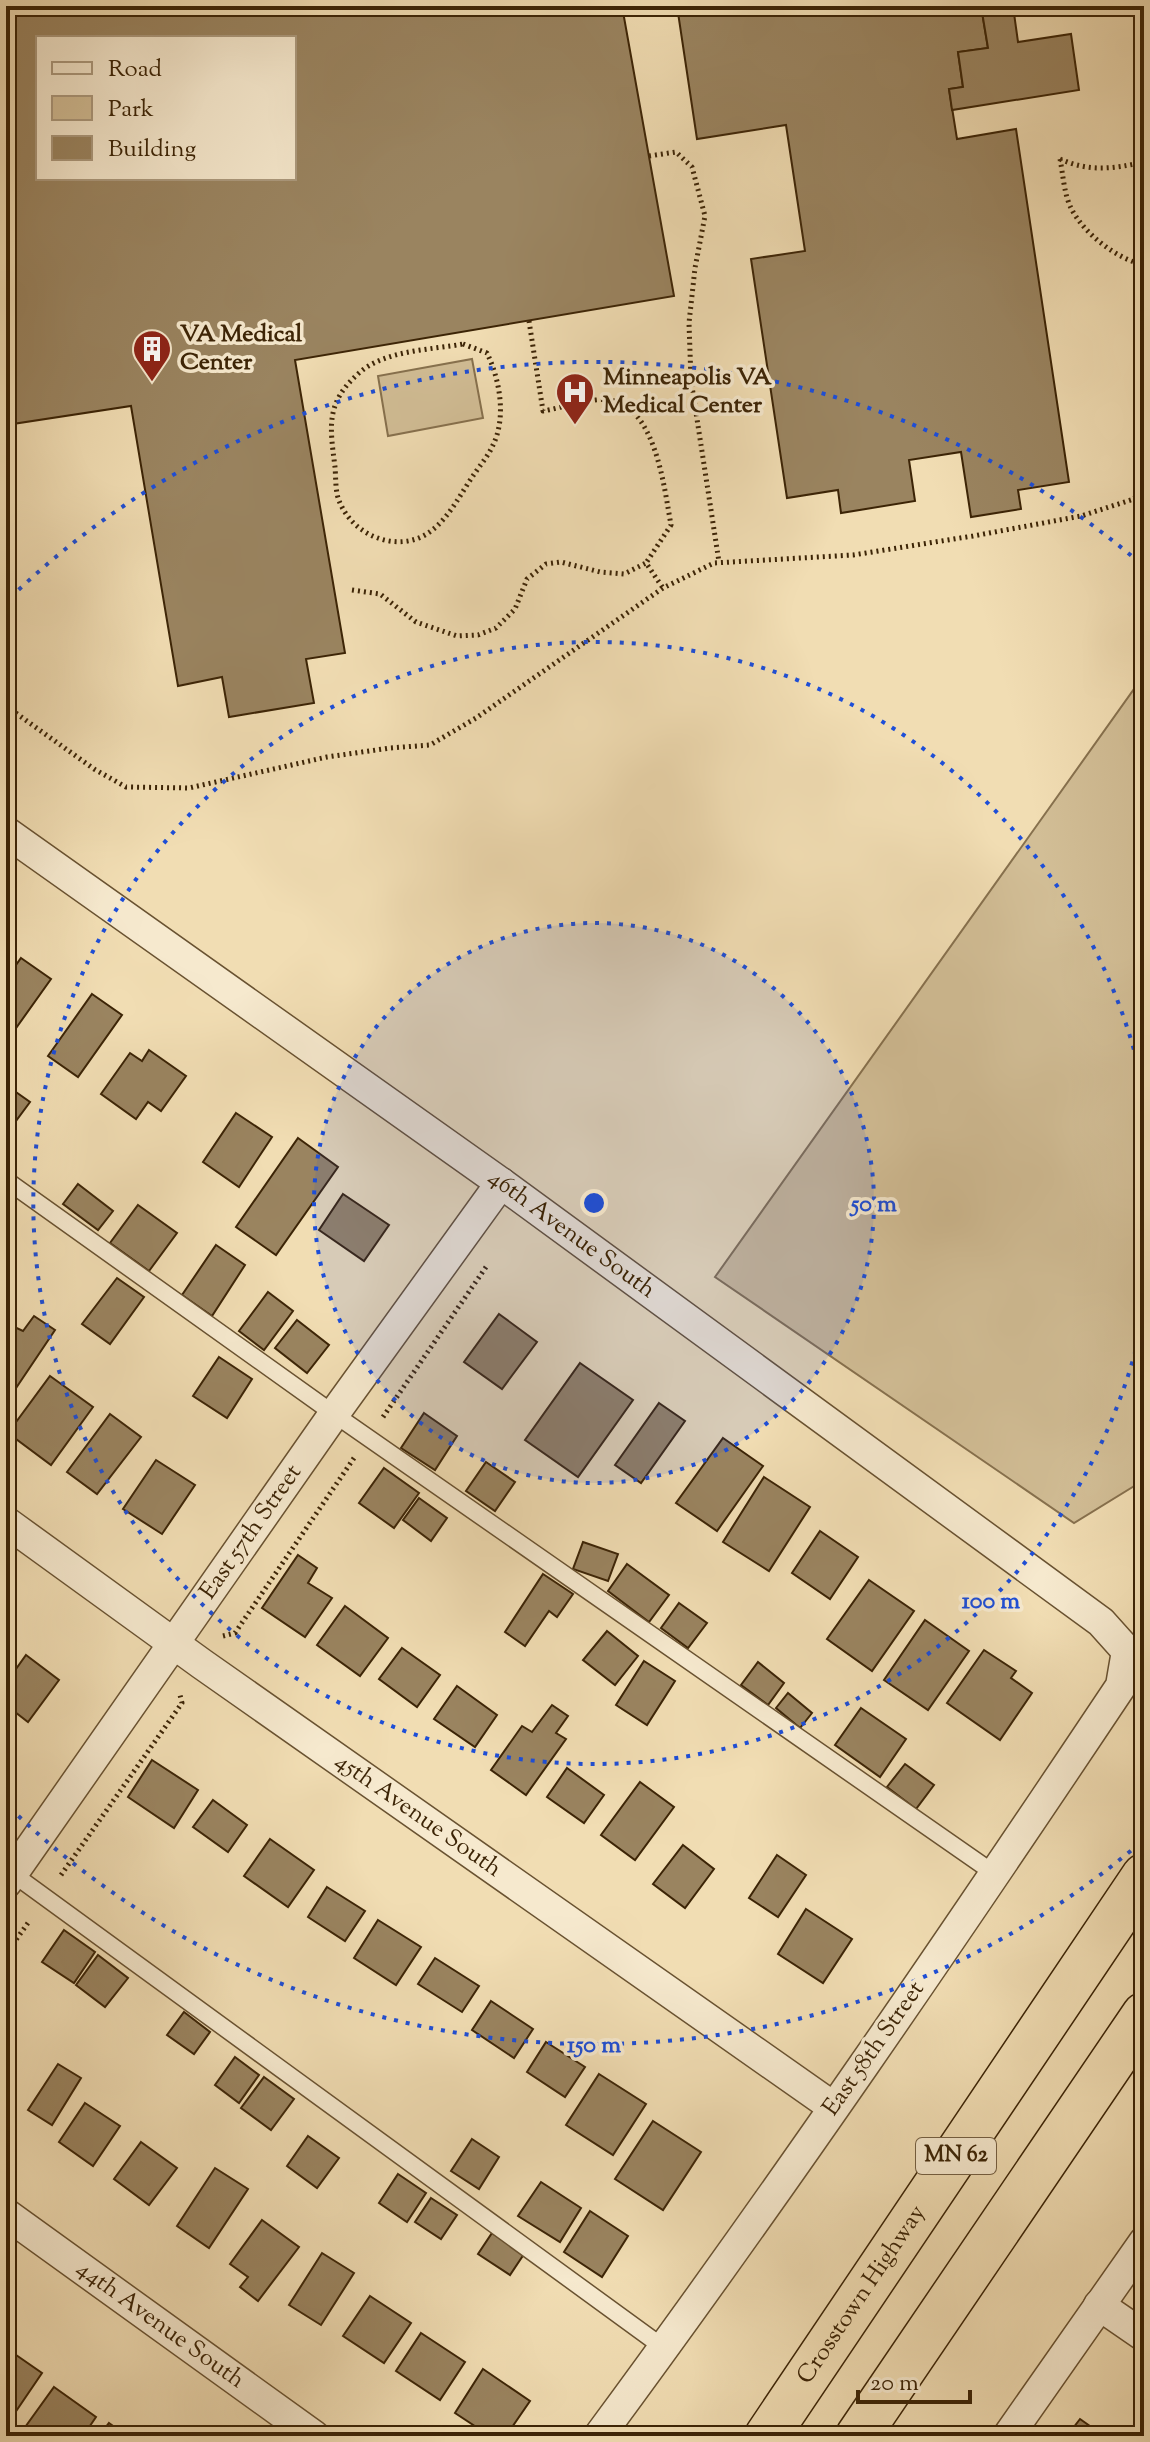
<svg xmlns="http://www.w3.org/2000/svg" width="1150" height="2442" font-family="'Sorts Mill Goudy',serif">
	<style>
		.green { fill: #d2be96; stroke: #87714e; stroke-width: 2 }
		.building { fill: #9a8460; stroke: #3c2406; stroke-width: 2; fill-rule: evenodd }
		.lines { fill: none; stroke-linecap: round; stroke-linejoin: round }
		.service-casing { stroke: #695231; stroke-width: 19 }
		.minor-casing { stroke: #695231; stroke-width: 33 }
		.motorway-casing { stroke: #3c2406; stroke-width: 47 }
		.path { stroke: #3c2406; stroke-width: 5; stroke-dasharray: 2 4; stroke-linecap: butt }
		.service { stroke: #f6e9ce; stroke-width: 16 }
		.minor { stroke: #f6e9ce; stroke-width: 30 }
		.motorway { stroke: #f1ddb3; stroke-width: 44 }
		.ring { fill: none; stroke: #1d4ed8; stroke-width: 4; stroke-dasharray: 4 8 }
		.labels { text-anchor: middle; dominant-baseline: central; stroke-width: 7; stroke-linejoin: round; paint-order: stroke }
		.shield { fill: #f6e9ce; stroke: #745f42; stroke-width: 2 }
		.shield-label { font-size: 22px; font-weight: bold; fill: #3c2406 }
		.poi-label { font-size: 24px; font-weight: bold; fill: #3c2406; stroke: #f6e9ce; text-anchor: start }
		.street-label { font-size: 24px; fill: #3c2406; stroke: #f6e9ce }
		.centre { fill: #1d4ed8; stroke: #f6e9ce; stroke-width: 4 }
		.ring-label { font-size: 24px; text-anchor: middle; font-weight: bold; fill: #1d4ed8; stroke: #f6e9ce; stroke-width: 7; stroke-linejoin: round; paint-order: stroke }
	</style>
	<rect width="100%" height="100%" fill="#f1ddb3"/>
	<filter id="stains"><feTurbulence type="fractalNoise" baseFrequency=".0025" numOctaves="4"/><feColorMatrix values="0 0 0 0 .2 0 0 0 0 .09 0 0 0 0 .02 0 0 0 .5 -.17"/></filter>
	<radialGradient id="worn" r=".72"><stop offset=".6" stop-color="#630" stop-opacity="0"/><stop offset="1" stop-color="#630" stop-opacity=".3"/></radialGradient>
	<!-- green -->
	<g class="green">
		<path d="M472,359L483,418L388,436L378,376Z"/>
		<path d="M1144,675V1480L1074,1523L715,1277Z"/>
	</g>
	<!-- building -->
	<g class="building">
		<path d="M6,6H622L674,296L295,360L345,653L306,659L314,703L229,717L222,677L178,686L131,406L6,425ZM38,38H294V178H38Z"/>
		<path d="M677,6H981L988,48L958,52L963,87L949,89L957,139L1016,129L1069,482L1018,490L1021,509L971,517L961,452L909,460L915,501L841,513L838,490L787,498L751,259L805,251L786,125L697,139Z"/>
		<path d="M981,6H1013L1018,42L1071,34L1079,90L952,110L949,89L963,87L958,52L988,48Z"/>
		<path d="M21,958L51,979L9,1038L6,1035V979Z"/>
		<path d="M92,994L122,1015L78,1077L48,1056Z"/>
		<path d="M149,1050L186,1076L161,1111L148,1102L136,1119L101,1094L130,1053L142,1061Z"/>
		<path d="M6,1085L30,1102L10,1129L6,1126Z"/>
		<path d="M236,1113L272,1137L239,1187L203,1162Z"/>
		<path d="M298,1138L338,1167L276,1255L236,1227Z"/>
		<path d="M78,1184L113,1211L98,1230L63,1204Z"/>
		<path d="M343,1194L389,1225L364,1261L319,1230Z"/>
		<path d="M138,1205L177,1233L149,1271L110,1243Z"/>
		<path d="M216,1245L245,1265L212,1316L182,1295Z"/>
		<path d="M117,1278L144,1297L110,1344L82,1324Z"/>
		<path d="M268,1292L293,1311L264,1350L239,1331Z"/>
		<path d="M499,1314L537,1342L502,1389L464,1362Z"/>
		<path d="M34,1316L55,1330L6,1403V1323L23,1331Z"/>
		<path d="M297,1320L329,1345L307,1373L275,1348Z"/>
		<path d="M219,1357L252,1379L227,1418L193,1396Z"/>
		<path d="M580,1363L633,1400L578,1477L525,1440Z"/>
		<path d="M50,1376L93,1407L51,1465L8,1433Z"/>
		<path d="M659,1403L685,1421L641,1483L615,1465Z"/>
		<path d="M424,1413L457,1436L435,1470L401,1448Z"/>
		<path d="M110,1414L141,1437L97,1494L67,1472Z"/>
		<path d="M723,1438L763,1466L717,1531L676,1503Z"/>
		<path d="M156,1460L195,1485L162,1534L123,1509Z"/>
		<path d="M486,1462L515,1482L495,1511L466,1491Z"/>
		<path d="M384,1468L419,1493L394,1528L359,1503Z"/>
		<path d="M764,1477L810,1507L769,1571L723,1542Z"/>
		<path d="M419,1498L447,1518L431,1541L403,1520Z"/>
		<path d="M820,1531L858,1557L830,1599L792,1573Z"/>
		<path d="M583,1542L618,1554L608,1581L573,1569Z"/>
		<path d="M298,1555L317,1568L308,1583L332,1598L305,1637L262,1608Z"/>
		<path d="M627,1564L669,1595L649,1622L608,1591Z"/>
		<path d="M543,1574L573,1594L557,1617L549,1611L525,1646L505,1632Z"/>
		<path d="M869,1580L914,1611L872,1671L827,1639Z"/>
		<path d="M679,1603L707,1623L688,1648L661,1628Z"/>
		<path d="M345,1606L388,1638L360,1676L317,1645Z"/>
		<path d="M925,1620L969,1651L928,1710L884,1680Z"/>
		<path d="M607,1631L638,1656L615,1685L583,1660Z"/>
		<path d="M402,1648L440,1675L417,1707L379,1679Z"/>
		<path d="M984,1650L1016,1671L1011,1678L1032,1693L1000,1740L947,1703Z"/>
		<path d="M26,1655L59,1680L28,1722L6,1705V1683Z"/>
		<path d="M644,1661L675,1681L647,1725L616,1705Z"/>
		<path d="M758,1662L784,1683L768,1705L741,1685Z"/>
		<path d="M457,1686L497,1715L475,1747L434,1719Z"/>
		<path d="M788,1693L812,1713L800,1728L776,1708Z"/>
		<path d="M552,1705L568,1716L556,1733L566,1739L526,1795L491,1770L522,1726L532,1732Z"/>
		<path d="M861,1708L906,1739L880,1777L835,1745Z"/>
		<path d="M152,1760L198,1790L174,1828L128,1797Z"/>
		<path d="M905,1764L934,1785L916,1809L887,1787Z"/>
		<path d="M567,1768L604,1795L584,1823L547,1797Z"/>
		<path d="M640,1782L674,1807L635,1860L601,1835Z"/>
		<path d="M213,1800L247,1825L228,1852L193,1827Z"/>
		<path d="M270,1839L314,1870L288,1907L244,1876Z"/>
		<path d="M683,1845L714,1869L685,1908L653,1884Z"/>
		<path d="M777,1855L806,1875L778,1917L749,1898Z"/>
		<path d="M327,1887L365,1911L345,1941L308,1917Z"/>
		<path d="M806,1909L852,1939L823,1983L778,1954Z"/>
		<path d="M378,1920L421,1947L396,1985L354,1958Z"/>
		<path d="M64,1930L95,1952L74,1983L42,1962Z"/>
		<path d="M98,1955L128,1978L105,2007L76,1985Z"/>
		<path d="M435,1958L479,1986L462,2012L418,1984Z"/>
		<path d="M491,2001L533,2029L514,2058L472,2030Z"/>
		<path d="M184,2012L210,2032L194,2054L167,2035Z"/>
		<path d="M546,2042L585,2067L565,2097L527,2072Z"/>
		<path d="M235,2057L259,2075L239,2103L215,2085Z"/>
		<path d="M58,2064L81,2078L52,2125L28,2110Z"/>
		<path d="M599,2074L646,2104L613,2155L566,2125Z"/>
		<path d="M264,2077L294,2099L271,2130L241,2108Z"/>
		<path d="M85,2103L120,2126L93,2166L59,2142Z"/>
		<path d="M653,2121L701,2152L663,2210L615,2179Z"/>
		<path d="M308,2136L339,2158L317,2188L287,2166Z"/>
		<path d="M472,2139L499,2157L479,2189L451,2171Z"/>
		<path d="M141,2142L177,2168L149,2205L114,2179Z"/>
		<path d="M215,2168L248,2189L209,2248L177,2226Z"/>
		<path d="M398,2174L426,2193L407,2222L379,2203Z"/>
		<path d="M541,2182L581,2208L560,2242L518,2216Z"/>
		<path d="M431,2198L457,2215L441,2239L415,2222Z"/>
		<path d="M590,2211L628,2236L602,2277L564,2252Z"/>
		<path d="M262,2220L299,2247L258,2301L240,2287L248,2277L230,2264Z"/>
		<path d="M492,2233L524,2254L510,2275L478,2254Z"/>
		<path d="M322,2253L354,2273L321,2325L289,2305Z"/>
		<path d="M370,2296L411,2323L384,2363L343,2336Z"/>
		<path d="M421,2333L465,2362L440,2400L396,2371Z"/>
		<path d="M6,2348L42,2373L6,2426Z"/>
		<path d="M483,2369L530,2401L506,2436H490L455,2413Z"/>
		<path d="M54,2387L96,2417L83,2436H31L23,2430Z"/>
		<path d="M1080,2419L1104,2436H1067Z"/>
		<path d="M109,2423L127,2436H99Z"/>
	</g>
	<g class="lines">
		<!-- service casing -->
		<g class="service-casing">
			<g id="service">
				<path d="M6,1180L334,1414L995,1874"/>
				<path d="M9,1871L664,2348"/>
			</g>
		</g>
		<!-- minor casing -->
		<g class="minor-casing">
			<g id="minor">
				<path id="s1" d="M6,832L501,1183L1101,1622L1127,1651L1121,1686C952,1939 780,2191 599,2436"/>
				<path id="s2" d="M6,1522L202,1664L833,2107"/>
				<path id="s3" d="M6,1883L334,1414L501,1183"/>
				<path id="s4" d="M6,2214L314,2436"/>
				<path d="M1099,2305L1144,2336"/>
				<path d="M1008,2436L1144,2242"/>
			</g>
		</g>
		<!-- motorway casing -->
		<g class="motorway-casing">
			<g id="motorway">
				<path id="s5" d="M767,2436L1144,1876"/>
				<path d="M858,2436L1144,2015"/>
			</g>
		</g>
		<!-- path -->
		<g class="path">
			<path d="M649,156L676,152L692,167L705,216L695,268L689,323L691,380L719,562"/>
			<path d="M1060,159C1063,174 1064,194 1071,208C1084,234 1117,259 1144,265"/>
			<path d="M1060,159C1089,172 1113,169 1144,162"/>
			<path d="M529,321L543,411C561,408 594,397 610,400C656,408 664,487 671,525L646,563"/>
			<path d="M463,344L487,353C500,380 507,419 492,447C488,456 481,464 475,473C462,491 450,517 431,531C401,554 355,538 340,503C335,493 336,478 335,467C330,427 325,403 359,373C385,350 430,350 463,344Z"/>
			<path d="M352,590L380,594L416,622L457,636L478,635L496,628L515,609L527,579L546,564L561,562L600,572L624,574L646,563L663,588"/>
			<path d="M6,706L94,769L126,787L189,788L327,757L390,748L430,745L476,718L663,588L714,563L853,555L973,536L1081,516L1134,499L1144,487"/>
			<path d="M383,1417L486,1267"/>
			<path d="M223,1636L235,1633L354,1458"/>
			<path d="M61,1875L182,1703L180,1695"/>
			<path d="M6,1954L30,1920"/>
		</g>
		<!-- service -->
		<use href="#service" class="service"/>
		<!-- minor -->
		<use href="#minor" class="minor"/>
		<!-- motorway -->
		<use href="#motorway" class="motorway"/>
	</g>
	<!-- distance rings -->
	<circle cx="594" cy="1203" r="280" fill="#1d4ed8" fill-opacity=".12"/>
	<g class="ring">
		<circle cx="594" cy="1203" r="280"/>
		<path d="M1144 1315A561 561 0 1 1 1144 1091"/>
		<path d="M1140 1843A841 841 0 0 1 10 1808M10 598A841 841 0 0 1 1140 563"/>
	</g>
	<!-- icons -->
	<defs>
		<g id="building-pin" transform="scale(2)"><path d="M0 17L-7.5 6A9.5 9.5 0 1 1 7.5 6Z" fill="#8f2418" stroke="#f6e9ce"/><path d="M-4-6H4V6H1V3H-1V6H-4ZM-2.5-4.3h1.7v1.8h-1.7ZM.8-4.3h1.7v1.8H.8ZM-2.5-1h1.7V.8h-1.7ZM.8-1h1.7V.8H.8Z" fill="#fff"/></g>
		<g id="hospital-pin" transform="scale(2)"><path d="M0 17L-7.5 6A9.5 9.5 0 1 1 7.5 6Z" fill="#8f2418" stroke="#f6e9ce"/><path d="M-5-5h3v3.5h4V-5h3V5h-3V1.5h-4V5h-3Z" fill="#fff"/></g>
	</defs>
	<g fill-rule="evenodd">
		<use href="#building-pin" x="152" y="349"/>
		<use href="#hospital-pin" x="575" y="392"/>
	</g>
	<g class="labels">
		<!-- shield labels -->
		<rect class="shield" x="916" y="2138" width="80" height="36" rx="6"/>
		<g class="shield-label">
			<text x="956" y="2156">MN 62</text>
		</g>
		<!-- poi labels -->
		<g class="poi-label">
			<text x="180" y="335">VA Medical<tspan x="180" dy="28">Center</tspan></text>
			<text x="603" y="378">Minneapolis VA<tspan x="603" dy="28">Medical Center</tspan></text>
		</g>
		<!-- street labels -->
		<g class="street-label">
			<text stroke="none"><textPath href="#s1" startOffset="694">46th Avenue South</textPath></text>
			<text stroke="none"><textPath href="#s3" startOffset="428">East 57th Street</textPath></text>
			<text stroke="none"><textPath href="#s2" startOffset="506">45th Avenue South</textPath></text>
			<text transform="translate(874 2049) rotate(-55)">East 58th Street</text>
			<text stroke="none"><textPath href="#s5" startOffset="170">Crosstown Highway</textPath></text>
			<text stroke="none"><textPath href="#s4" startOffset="190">44th Avenue South</textPath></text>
		</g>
	</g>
	<circle cx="594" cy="1203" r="12" class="centre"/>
	<g class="ring-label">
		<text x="874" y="1211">50 m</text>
		<text x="991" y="1608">100 m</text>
		<text x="594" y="2052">150 m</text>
	</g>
	<!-- margin -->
	<rect width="1150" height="2442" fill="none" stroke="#f1ddb3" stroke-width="32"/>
	<rect x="8" y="8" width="1134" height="2426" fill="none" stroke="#3c2406" stroke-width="4"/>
	<rect x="16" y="16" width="1118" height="2410" fill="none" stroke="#3c2406" stroke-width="2"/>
	<!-- legend -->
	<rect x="36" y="36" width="260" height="144" fill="#f6e9ce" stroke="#ac9a7e" stroke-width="2"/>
	<rect x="52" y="62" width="40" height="12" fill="#f6e9ce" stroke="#ac9a7e" stroke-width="2"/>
	<text x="108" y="76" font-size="24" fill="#3c2406">Road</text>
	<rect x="52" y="96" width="40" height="24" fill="#d2be96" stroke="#ac9a7e" stroke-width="2"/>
	<text x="108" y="116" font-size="24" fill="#3c2406">Park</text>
	<rect x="52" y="136" width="40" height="24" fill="#9a8460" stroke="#ac9a7e" stroke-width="2"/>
	<text x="108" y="156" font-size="24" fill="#3c2406">Building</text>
	<!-- scale -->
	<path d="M858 2390v12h112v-12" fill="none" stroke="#3c2406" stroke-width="4"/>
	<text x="870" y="2390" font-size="24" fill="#3c2406" stroke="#f6e9ce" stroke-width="6" paint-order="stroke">20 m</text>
	<rect width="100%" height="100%" filter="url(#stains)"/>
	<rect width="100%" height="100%" fill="url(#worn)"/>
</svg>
